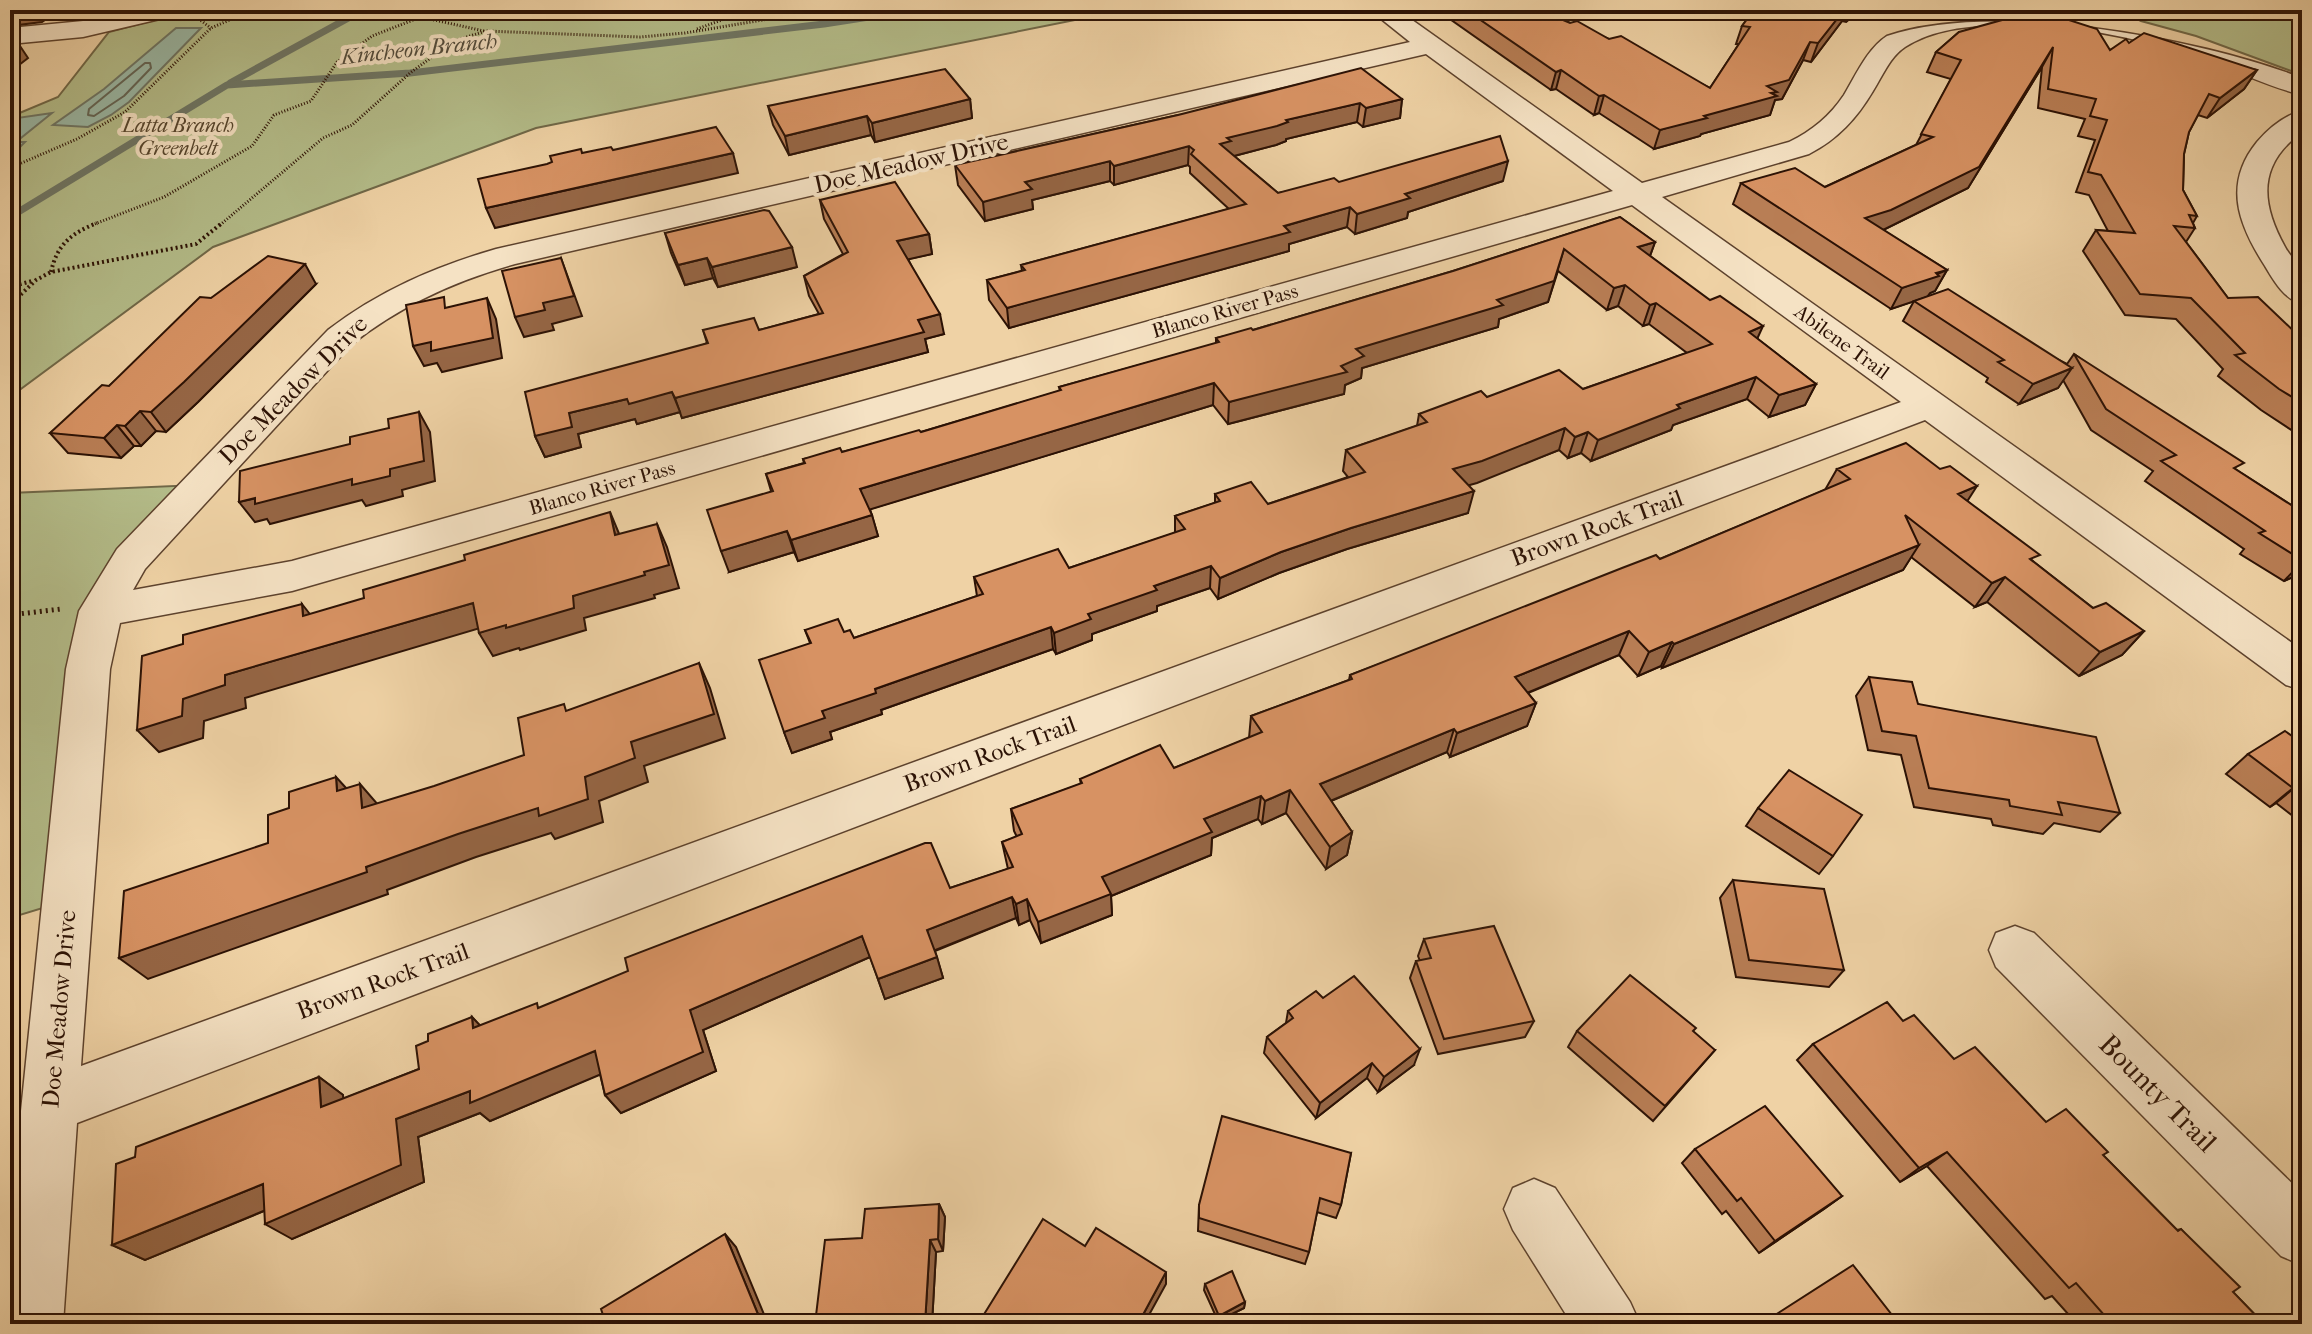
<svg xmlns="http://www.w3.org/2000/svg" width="2312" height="1334" font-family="'IM FELL French Canon',serif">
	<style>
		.green { fill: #b4bd8a; stroke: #706848; stroke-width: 2 }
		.water { fill: #9ab8a5; stroke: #6e7665; stroke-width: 2 }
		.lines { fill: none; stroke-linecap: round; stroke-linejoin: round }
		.shore { stroke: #636555; stroke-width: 2 }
		.stream { stroke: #6e7665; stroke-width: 7 }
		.minor-casing { stroke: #5d422d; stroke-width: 3 }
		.path-far2 { stroke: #2c1205; stroke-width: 3; stroke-dasharray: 1 2; stroke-linecap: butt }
		.path-far1 { stroke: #2c1205; stroke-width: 4; stroke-dasharray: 2 3; stroke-linecap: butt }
		.path { stroke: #2c1205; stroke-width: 5; stroke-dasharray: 2 4; stroke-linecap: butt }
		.minor { fill: #f5e2c4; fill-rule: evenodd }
		.wall { fill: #b97e55; stroke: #2c1205; stroke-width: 2 }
		.shaded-wall { fill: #966645; stroke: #2c1205; stroke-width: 2 }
		.building { fill: #d79263; stroke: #2c1205; stroke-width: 2 }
		.labels { text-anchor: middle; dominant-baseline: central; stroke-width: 8; stroke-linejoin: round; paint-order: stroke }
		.far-park-label { font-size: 20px; font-style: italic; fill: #55452d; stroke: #f5e2c4 }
		.far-street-label { font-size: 20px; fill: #2c1205; stroke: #f5e2c4 }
		.far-water-label { font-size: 22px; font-style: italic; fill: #524c3d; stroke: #f5e2c4 }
		.street-label { font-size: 24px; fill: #2c1205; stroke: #f5e2c4 }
		.near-street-label { font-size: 28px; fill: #2c1205; stroke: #f5e2c4 }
	</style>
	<rect width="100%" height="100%" fill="#efd2a5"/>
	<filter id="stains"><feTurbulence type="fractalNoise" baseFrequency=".0025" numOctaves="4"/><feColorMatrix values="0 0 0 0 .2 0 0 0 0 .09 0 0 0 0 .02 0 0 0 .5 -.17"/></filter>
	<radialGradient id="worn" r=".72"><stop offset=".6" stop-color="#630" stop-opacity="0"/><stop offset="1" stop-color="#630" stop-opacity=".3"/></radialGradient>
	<!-- green -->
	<g class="green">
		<path d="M193,10H1125L536,128L213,247L10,397V117L58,97L109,32Z"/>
		<path d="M2119,10H2302V75L2196,36L2141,21Z"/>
		<path d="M197,485L110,588L69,900L10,918V493Z"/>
	</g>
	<!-- water -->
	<g class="water">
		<path d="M176,28H201L129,102L111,115L88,127L53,125L104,89Z"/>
		<path d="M52,113L16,142H25L10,157V119Z"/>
	</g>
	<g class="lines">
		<!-- shore -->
		<path class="shore" d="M145,63H150L151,68L124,96L94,116L88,115L89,109Z"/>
		<!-- stream -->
		<g class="stream">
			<path d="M230,83L363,10"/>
			<path d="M10,217L227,85L410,73L824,24L914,10"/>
		</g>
		<!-- minor casing -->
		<g class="minor-casing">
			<g id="minor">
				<path d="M135,10H180L177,15L83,37L10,44V28L83,21Z"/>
				<path d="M1370,10H1398L1642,183L1789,142C1812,131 1830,116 1844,95C1856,75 1867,49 1887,36C1993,0 2195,37 2302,78V95C2273,88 2244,74 2216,64C2146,39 2074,23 2000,25C1967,26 1934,29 1905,47C1890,57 1883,75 1873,91C1857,118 1838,139 1809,154L1662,197L2302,650V690L2286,685L1925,420L77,1123L63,1324H10V1219L66,669L79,611L117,549L328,330C379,291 434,267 496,249L1410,42ZM1426,54L1613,191L292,561L133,590L145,569L352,344C401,305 455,281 515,264ZM1632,205L1901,402L81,1066L110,669L120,623L292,591Z"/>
				<path d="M2302,111V132C2258,164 2260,202 2285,247C2289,255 2299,264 2302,273C2305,281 2302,295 2302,304C2284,299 2274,281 2265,266C2238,224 2223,184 2257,142C2269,128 2285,115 2302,111Z"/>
				<path d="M2015,926L2034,933L2302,1193V1265L2281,1256L1996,967L1989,950L1996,933Z"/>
				<path d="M1534,1179L1555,1188L1630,1302L1640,1324H1572L1513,1230L1504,1209L1513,1188Z"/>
			</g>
		</g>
		<!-- path-far2 -->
		<g class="path-far2">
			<path d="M430,10L421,17L484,31"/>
			<path d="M876,10L933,16L978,10"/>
			<path d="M196,17L211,28"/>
			<path d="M758,19L785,10"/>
			<path d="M697,29L749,10"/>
			<path d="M10,168L77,139L125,112L211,28L253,10"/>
			<path d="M92,225L164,197L252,146L274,115L311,101L337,62L372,36L421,17"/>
			<path d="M220,225L323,138L352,125L410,73L454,41L486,31L640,37L685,33L823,10"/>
		</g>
		<!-- path-far1 -->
		<g class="path-far1">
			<path d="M51,272C57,244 72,233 97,223"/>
			<path d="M10,287L32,281"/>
			<path d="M10,305L36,280L51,272L196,244L222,223"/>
		</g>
		<!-- path -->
		<path class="path" d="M10,615L61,609"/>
		<!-- minor -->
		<use href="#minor" class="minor"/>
	</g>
	<!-- wall -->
	<g class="wall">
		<path d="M1437,10H1543L1551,15L1609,39L1710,88L1739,44H1736L1742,26L1754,10H1869L1856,13L1846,22L1842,21L1811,62L1803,60L1782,99L1775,100L1770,115L1701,134L1700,136L1654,149L1599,113L1594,115L1556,89L1551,90Z"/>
		<path d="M1959,32L2110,50L2129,43L2257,70L2244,89L2207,118L2198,115L2189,132L2184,154L2183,190L2197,216L2193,223L2195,228L2186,242L2228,298L2302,339V437L2261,410L2218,376L2223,369L2176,319L2125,315L2083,251L2096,230L2108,231L2089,195L2076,192L2095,140L2078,136L2085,119L2038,108L2042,67L1968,188L1883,230L1947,270L1935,291L1930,293L1928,296L2067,364L2074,354L2238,471L2302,512V583L2293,577L2284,581L2240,554L2244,549L2145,481L2153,471L2091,430L2063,380L2058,388L2019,404L1986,382L1988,378L1903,321L1914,301L1891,309L1733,204L1741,183L1825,187L1916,145L1951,79L1927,72L1936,52Z"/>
		<path d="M970,99L972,118L875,142L871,135L789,155L773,125L768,106Z"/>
		<path d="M1402,99L1400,118L1363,127L1357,122L1286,139V141L1276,145L1234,156L1278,193L1339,182L1503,181L1408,212L1407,218L1355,234L1347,227L1289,244V251L1009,328L989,300L987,280L1022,271L1021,265L1229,209L1190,173V167L1188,165L1114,185L1110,181L1032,200L1033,209L985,221L958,185L955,165L1178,115Z"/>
		<path d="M820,200L929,234L932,254L908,259L944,334L925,339L928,352L682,418L680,412L637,424L635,419L578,434L581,447L545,457L535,436L707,343L703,330H759L819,314L809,296L804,276L843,254L824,219Z"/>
		<path d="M1620,217L1655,242L1650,256L1816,384L1805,405L1769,417L1747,399L1673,425L1671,430L1591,461L1581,453L1568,458L1559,450L1468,485V513L1347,549L1279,573L1218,599L1210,588L1157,606V611L1092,634V640L1056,654L1053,649L881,710L882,714L830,732L832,739L792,753L784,732L810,643L805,630L844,632L854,638L977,596L974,577L1069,568L1175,533V516L1215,503V494L1268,504L1348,477L1343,471L1346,450L1417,426L1419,414L1487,397L1583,389L1687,353L1649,324L1643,326L1618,306L1607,310L1558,271L1548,302L1499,319L1498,327L1362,368L1361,378L1345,385L1344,394L1228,424L1213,405L870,509L878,536L798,561L794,552L729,572L771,491L766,474L804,463L803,459L842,452L921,432L1060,391L1059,387L1216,344V338L1253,330L1453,271Z"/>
		<path d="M665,233L797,267L718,287L713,278L685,285L671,253Z"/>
		<path d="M316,284L198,402L166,432L156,431L141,446H134L121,458L68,453L50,433L109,386L211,298Z"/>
		<path d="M1837,469L1967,501L2034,562L2093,608L2144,631L2122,655L2079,676L1987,602L1975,607L1911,557L1903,570L1662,668L1661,666L1638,676L1619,655L1528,693L1536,703L1527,726L1450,757L1447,752L1331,801L1352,832L1347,855L1326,869L1286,813L1262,824L1258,819L1212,838L1211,855L1111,896L1112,915L1041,943L1030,920L1019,925L1016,918L935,951L943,978L885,999L870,957L703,1030L716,1071L621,1113L605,1095L600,1074L490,1121L480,1113L418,1137L424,1182L292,1239L264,1211L145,1260L112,1245L135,1157L319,1077L343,1095V1099L419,1069L428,1041L472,1017L480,1026L950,888L1008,869L1002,842L1017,837L1014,831L1011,809L1081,784L1080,779L1174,768L1249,738L1251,716L1349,680L1350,675L1660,559L1825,490Z"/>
		<path d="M1869,677L1918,704L2120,813L2100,832L2054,823L2043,834L1993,825L1991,819L1914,807L1901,755L1868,750L1856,696Z"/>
		<path d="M2302,743V823L2276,803L2270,807L2226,774L2248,754Z"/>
		<path d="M1758,808L1833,856L1819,874L1746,826Z"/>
		<path d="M1733,880L1844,970L1829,987L1736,977L1720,898Z"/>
		<path d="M1424,939L1534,1021L1525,1037L1438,1054L1410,978L1416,961H1420L1418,956Z"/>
		<path d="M1323,998L1414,1065L1378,1092L1367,1078L1316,1118L1264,1053L1267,1037L1286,1023L1288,1011Z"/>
		<path d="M1903,1021L1954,1059L2046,1122L2103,1155L2177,1230L2181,1229L2233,1292L2264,1324H2077L2052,1296L2045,1299L1927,1166L1900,1182L1797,1060L1813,1044Z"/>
		<path d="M1577,1031L1715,1050L1653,1121L1568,1047Z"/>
		<path d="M2302,1081V1093L2295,1086Z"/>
		<path d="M1695,1149L1842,1196L1824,1209L1759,1253L1726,1211L1722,1214L1682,1163Z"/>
		<path d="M1351,1153L1341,1205L1336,1218L1317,1212L1309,1252L1305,1264L1198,1231L1199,1205Z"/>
		<path d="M939,1204L945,1217L943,1251L936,1252L932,1324H815L862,1238Z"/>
		<path d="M1205,1284L1245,1302L1244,1308L1218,1321L1204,1290Z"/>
	</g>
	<!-- shaded-wall -->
	<g class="shaded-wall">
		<path d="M10,10H59L42,22L10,26Z"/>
		<path d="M1844,10H1846L1842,21L1811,62L1818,43Z"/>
		<path d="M1851,10H1869L1856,13L1846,22Z"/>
		<path d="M16,40L28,58L10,72V45Z"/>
		<path d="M1810,42L1803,60L1782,99L1775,100L1770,115L1701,134L1700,136L1654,149L1660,130L1704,116L1767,86Z"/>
		<path d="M2053,47L2042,67L1968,188L1881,231L1865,218Z"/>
		<path d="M1561,70L1556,89L1551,90L1556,72Z"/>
		<path d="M2257,70L2244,89L2207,118L2220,98Z"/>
		<path d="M1604,95L1599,113L1594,115L1599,96Z"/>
		<path d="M970,99L972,118L875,142L872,123Z"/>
		<path d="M1402,99L1400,118L1363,127L1366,108Z"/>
		<path d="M1360,103L1357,122L1286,139V141L1276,145L1230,157L1220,144L1227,138L1286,120Z"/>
		<path d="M867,116L871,135L789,155L785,136Z"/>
		<path d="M1189,146L1188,165L1114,185V166Z"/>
		<path d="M733,153L738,173L495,228L486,208Z"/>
		<path d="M1110,161V181L1032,200L1033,209L985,221L983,202L1025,182Z"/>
		<path d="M1508,161L1503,181L1408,212L1407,218L1355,234L1357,214L1405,194Z"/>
		<path d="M1350,207L1347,227L1289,244V251L1009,328L1007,308Z"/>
		<path d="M929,234L932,254L901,261L897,241Z"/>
		<path d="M1655,242L1647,264L1638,247Z"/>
		<path d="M792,247L797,267L718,287L712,267Z"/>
		<path d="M1564,249L1548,302L1499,319L1498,327L1362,368L1361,378L1345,385L1344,394L1228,424L1229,402L1341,366L1356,349L1497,300Z"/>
		<path d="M561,258L582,316L552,324L554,330L524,337L515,317L543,303Z"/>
		<path d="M707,258L713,278L685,285L678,265Z"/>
		<path d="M305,264L316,284L198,402L166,432L151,412Z"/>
		<path d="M1947,270L1935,291L1930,293L1927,297L1891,309L1902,288Z"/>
		<path d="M1625,285L1618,306L1607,310L1614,288Z"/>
		<path d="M487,298L496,319L502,358L442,372L437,363L424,366L413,346Z"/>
		<path d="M1656,303L1649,324L1643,326L1650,305Z"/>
		<path d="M940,314L944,334L925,339L928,352L682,418L675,398L918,320Z"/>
		<path d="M1763,326L1753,348L1749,332Z"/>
		<path d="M2072,368L2058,388L2019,404L2033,384Z"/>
		<path d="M1756,377L1747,399L1673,425L1671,430L1591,461L1598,440L1677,405Z"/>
		<path d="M1214,383L1213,405L865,511L860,489Z"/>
		<path d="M1816,384L1805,405L1769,417L1779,395Z"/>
		<path d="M672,392L680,412L637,424L635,419L578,434L581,447L545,457L535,436L569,413L627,399Z"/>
		<path d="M140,411L156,431L141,446L125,426Z"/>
		<path d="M419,412L430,432L435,481L402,490L403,496L366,506L362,500L270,524L267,519L255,522L239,502L390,469Z"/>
		<path d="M117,425L134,446L121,458L104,438Z"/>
		<path d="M1565,428L1559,450L1477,483L1448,491L1453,469Z"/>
		<path d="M1588,432L1581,453L1568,458L1575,437Z"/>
		<path d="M1977,486L1961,511L1958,494Z"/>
		<path d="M1474,491L1468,513L1347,549L1279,573L1218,599L1220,578L1281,552L1351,528Z"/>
		<path d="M610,512L620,536L615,535Z"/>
		<path d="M872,515L878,536L798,561L791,540Z"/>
		<path d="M657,524L667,547L679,588L654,595L655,598L584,618L586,630L520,650L519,648L493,656L479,633L573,596L644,572Z"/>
		<path d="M787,531L794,552L729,572L721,551Z"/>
		<path d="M1919,545L1903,570L1662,668L1674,644Z"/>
		<path d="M2302,562V568L2293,577L2284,581Z"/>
		<path d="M1211,566L1210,588L1157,606V611L1092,634V640L1056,654L1054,633L1088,614L1154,586Z"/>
		<path d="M2005,577L1987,602L1975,607L1992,583Z"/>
		<path d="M473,603L487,626L245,698L246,708L204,721L203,738L159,752L137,730L183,699L225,675Z"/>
		<path d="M302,604L320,627L303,616Z"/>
		<path d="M1051,627L1053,649L881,710L882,714L830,732L832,739L792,753L784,732L822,711L875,689Z"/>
		<path d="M1629,631L1619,655L1507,701L1515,677Z"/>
		<path d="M2144,631L2122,655L2079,676L2100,652Z"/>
		<path d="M1672,642L1661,666L1638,676L1649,652Z"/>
		<path d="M699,663L710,688L725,738L644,766L648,782L599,801L603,822L555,839L551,833L476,857L387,890L388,894L148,979L119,958L366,867L585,777L631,742Z"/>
		<path d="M1536,703L1527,726L1450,757L1457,733Z"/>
		<path d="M1454,729L1447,752L1316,807L1320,784Z"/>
		<path d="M336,777L357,800L337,791Z"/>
		<path d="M360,784L380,807L362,808Z"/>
		<path d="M2299,784L2276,803L2270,807L2293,788Z"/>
		<path d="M1290,790L1286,813L1262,824L1265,801Z"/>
		<path d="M1261,796L1258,819L1212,838L1211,855L1111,896L1112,915L1041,943L1038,922L1102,877L1204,819Z"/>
		<path d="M1352,832L1347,855L1326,869L1330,847Z"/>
		<path d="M1012,897L1016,918L933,951L927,930Z"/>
		<path d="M1027,899L1030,920L1019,925L1016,904Z"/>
		<path d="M862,936L870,957L703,1030L716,1071L621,1113L605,1095L690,1010Z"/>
		<path d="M937,957L943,978L885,999L878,979Z"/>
		<path d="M472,1017L491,1037L473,1028Z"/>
		<path d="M1420,1049L1414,1065L1378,1092L1384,1077Z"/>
		<path d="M595,1051L611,1070L490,1121L480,1113L418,1137L424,1182L292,1239L265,1224L396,1119L470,1091Z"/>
		<path d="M1372,1063L1367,1078L1316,1118L1320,1103Z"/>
		<path d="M319,1077L343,1095L345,1125L321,1107Z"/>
		<path d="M1947,1152L1927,1166L1900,1182L1919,1168Z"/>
		<path d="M263,1184L290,1200L145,1260L112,1245Z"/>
		<path d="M1842,1196L1824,1209L1759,1253L1775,1241Z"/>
		<path d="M939,1204L945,1217L943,1251L938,1239Z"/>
		<path d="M725,1234L736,1247L768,1324H762Z"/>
		<path d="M930,1240L936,1252L932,1324H925Z"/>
		<path d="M1166,1272V1284L1144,1324H1138Z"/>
		<path d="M1245,1302L1244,1308L1218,1321L1219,1316Z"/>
	</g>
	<!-- building -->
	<g class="building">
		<path d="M1466,10H1543L1551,15L1570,23L1577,21L1609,39L1621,36L1710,88L1750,27L1742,26L1754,10H1844L1818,43L1810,42L1789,80L1767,86L1777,92L1771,93L1777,96L1704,116L1707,118L1660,130L1604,95L1599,96L1561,70L1556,72Z"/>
		<path d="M2038,10L2097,29L2110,50L2126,39L2129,43L2144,33L2257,70L2220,98L2209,94L2189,132L2184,154L2183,190L2197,216L2189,215L2195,228L2174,226L2228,298L2258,297L2302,339V403L2279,389L2235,355L2245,353L2191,298L2140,294L2096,230L2135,233L2101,175L2088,172L2107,120L2090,116L2096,99L2048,89L2053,47L1979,167L1891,210L1865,218L1947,270L1936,273L1939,276L1902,288L1741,183L1795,168L1825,187L1933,137L1921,134L1961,60L1936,52L1959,32Z"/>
		<path d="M1361,68L1402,99L1366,108L1360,103L1286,120L1288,122L1277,126L1227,138L1231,141L1220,144L1278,193L1334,178L1339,182L1500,136L1508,161L1405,194L1410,198L1357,214L1350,207L1284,226L1290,232L1007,308L987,280L1025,270L1021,265L1246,204L1191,154L1194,150L1189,146L1114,166L1110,161L1025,182L1032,189L983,202L955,165L1178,115Z"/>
		<path d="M945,69L970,99L872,123L867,116L785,136L768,106Z"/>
		<path d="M716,127L733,153L486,208L478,179L547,164L552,162L550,156L581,149L582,153L611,147L613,150Z"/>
		<path d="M895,182L929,234L897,241L940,314L918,320L924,332L675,398L672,392L629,404L627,399L569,413L572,427L535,436L525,392L708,343L703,330L754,318L759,330L823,313L804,276L848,252L820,200Z"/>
		<path d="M764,210L769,211L792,247L712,267L707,258L678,265L665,233Z"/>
		<path d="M1620,217L1655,242L1638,247L1710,300L1720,296L1763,326L1749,332L1816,384L1779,395L1756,377L1677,405L1680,408L1598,440L1588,432L1575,437L1565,428L1482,461L1453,469L1474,491L1351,528L1281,552L1220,578L1211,566L1154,586L1157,590L1088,614L1091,619L1054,633L1051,627L875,689L876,693L822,711L825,718L784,732L759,660L811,643L805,630L838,619L844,632L850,630L854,638L983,594L974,577L1058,549L1069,568L1185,529L1175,516L1220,501L1215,494L1251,482L1268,504L1365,472L1346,450L1427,422L1419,414L1481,391L1487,397L1559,370L1583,389L1712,344L1656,303L1650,305L1625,285L1614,288L1564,249L1554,281L1497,300L1503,305L1356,349L1364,356L1341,366L1347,372L1229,402L1214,383L860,489L872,515L791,540L787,531L721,551L707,510L773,491L766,474L805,463L803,459L840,448L842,452L919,430L921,432L1061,390L1059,387L1219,342L1216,338L1251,328L1253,330L1453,271Z"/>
		<path d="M268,256L305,264L184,382L151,412L140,411L125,426L117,425L104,438L50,433L102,385L109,386L200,297L211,298Z"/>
		<path d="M561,258L574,296L543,303L545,310L515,317L502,271Z"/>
		<path d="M1948,289L2072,368L2033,384L1998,362L2004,360L1914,301Z"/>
		<path d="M444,297L445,308L487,298L493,338L431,351V342L413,346L406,305Z"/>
		<path d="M2074,354L2244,463L2234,468L2302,512V560L2259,533L2265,531L2161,461L2176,455L2106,409Z"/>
		<path d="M419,412L424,461L390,469V476L352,485V479L255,504V498L239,502L240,471L350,444V437L389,428L388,419Z"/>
		<path d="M1906,443L1940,469L1950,466L1977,486L1958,494L2040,555L2030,559L2093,608L2106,603L2144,631L2100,652L2005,577L1992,583L1905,515L1919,545L1674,644L1672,642L1649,652L1629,631L1602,642L1515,677L1536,703L1457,733L1454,729L1320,784L1352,832L1330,847L1290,790L1265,801L1261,796L1204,819L1212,832L1102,877L1111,894L1038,922L1027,899L1016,904L1012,897L927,930L937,957L878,979L862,936L690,1010L703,1052L605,1095L595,1051L470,1103V1091L396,1119L401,1165L265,1224L263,1184L112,1245L116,1164L135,1157L136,1147L319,1077L321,1107L419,1069L416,1046L428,1041V1034L472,1017L473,1028L537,1003L538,1008L628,971L625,958L925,843H931L950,888L1013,867L1002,842L1022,834L1011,809L1082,783L1080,779L1160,745L1174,768L1262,732L1251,716L1352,679L1350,675L1622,568L1656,555L1660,559L1850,479L1837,469Z"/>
		<path d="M610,512L615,535L657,524L669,565L644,572L645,575L573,596L574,608L506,628V625L479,633L473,603L225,675V685L183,699L182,716L137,730L142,656L183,644V635L302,604L303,616L364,598L363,590L465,560L464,555Z"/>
		<path d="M699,663L714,714L631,742L635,758L585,777L588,799L539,816L538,808L458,834L366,867L367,872L119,958L124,891L268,843V815L289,808V792L336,777L337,791L360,784L362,808L434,786L524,755L518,718L564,704L566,711Z"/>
		<path d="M1869,677L1912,682L1918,704L2096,737L2120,813L2058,802L2062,815L2010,806L2009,800L1929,788L1916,736L1882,731Z"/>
		<path d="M2285,731L2302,743V787L2299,784L2293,788L2248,754Z"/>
		<path d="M1789,770L1862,815L1833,856L1758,808Z"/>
		<path d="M1733,880L1824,889L1844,970L1749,960Z"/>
		<path d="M1494,926L1534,1021L1444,1039L1416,961L1431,958L1424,939Z"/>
		<path d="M1630,975L1696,1028L1693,1031L1715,1050L1665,1106L1577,1031Z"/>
		<path d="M1354,976L1420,1049L1384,1077L1372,1063L1320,1103L1267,1037L1293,1018L1288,1011L1316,991L1323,998Z"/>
		<path d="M1887,1002L1903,1021L1914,1015L1954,1059L1975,1047L2046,1122L2066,1109L2108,1152L2103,1155L2178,1231L2181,1229L2240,1287L2233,1292L2264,1324H2112L2076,1283L2069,1288L1947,1152L1919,1168L1813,1044Z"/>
		<path d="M1765,1106L1842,1196L1775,1241L1741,1198L1737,1201L1695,1149Z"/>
		<path d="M1222,1116L1351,1153L1341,1205L1320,1198L1309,1252L1199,1218V1205Z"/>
		<path d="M939,1204L938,1239L930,1240L925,1324H815L825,1240L862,1238L865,1209Z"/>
		<path d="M1043,1219L1085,1246L1096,1228L1166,1272L1138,1324H978Z"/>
		<path d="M725,1234L762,1324H606L601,1309Z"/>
		<path d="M1853,1265L1899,1324H1761Z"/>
		<path d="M1232,1271L1245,1302L1219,1316L1205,1284Z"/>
		<path d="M1395,1315L1400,1324H1378Z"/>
	</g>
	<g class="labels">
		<!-- far-park labels -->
		<g class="far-park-label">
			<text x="178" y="125">Latta Branch<tspan x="178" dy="23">Greenbelt</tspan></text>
		</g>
		<!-- far-street labels -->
		<g class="far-street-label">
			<text transform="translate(1225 311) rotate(-16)">Blanco River Pass</text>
			<text transform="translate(1842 342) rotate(36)">Abilene Trail</text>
			<text transform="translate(602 488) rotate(-16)">Blanco River Pass</text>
		</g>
		<!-- far-water labels -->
		<g class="far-water-label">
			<text transform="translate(419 49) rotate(-6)">Kincheon Branch</text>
		</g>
		<!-- street labels -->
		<g class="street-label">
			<text transform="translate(911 163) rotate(-13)">Doe Meadow Drive</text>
			<text transform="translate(293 390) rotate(-45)">Doe Meadow Drive</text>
			<text transform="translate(1597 528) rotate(-20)">Brown Rock Trail</text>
			<text transform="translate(990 754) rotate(-20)">Brown Rock Trail</text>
			<text transform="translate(383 981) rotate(-20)">Brown Rock Trail</text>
			<text transform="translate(59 1009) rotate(-85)">Doe Meadow Drive</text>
		</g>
		<!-- near-street labels -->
		<g class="near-street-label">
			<text transform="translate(2158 1093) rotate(45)">Bounty Trail</text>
		</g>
	</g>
	<!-- margin -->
	<rect width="2312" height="1334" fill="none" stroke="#efd2a5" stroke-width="40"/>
	<rect x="12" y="12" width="2288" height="1310" fill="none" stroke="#2c1205" stroke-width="4"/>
	<rect x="20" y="20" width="2272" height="1294" fill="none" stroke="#2c1205" stroke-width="2"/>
	<rect width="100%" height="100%" filter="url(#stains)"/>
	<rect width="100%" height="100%" fill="url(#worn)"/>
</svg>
